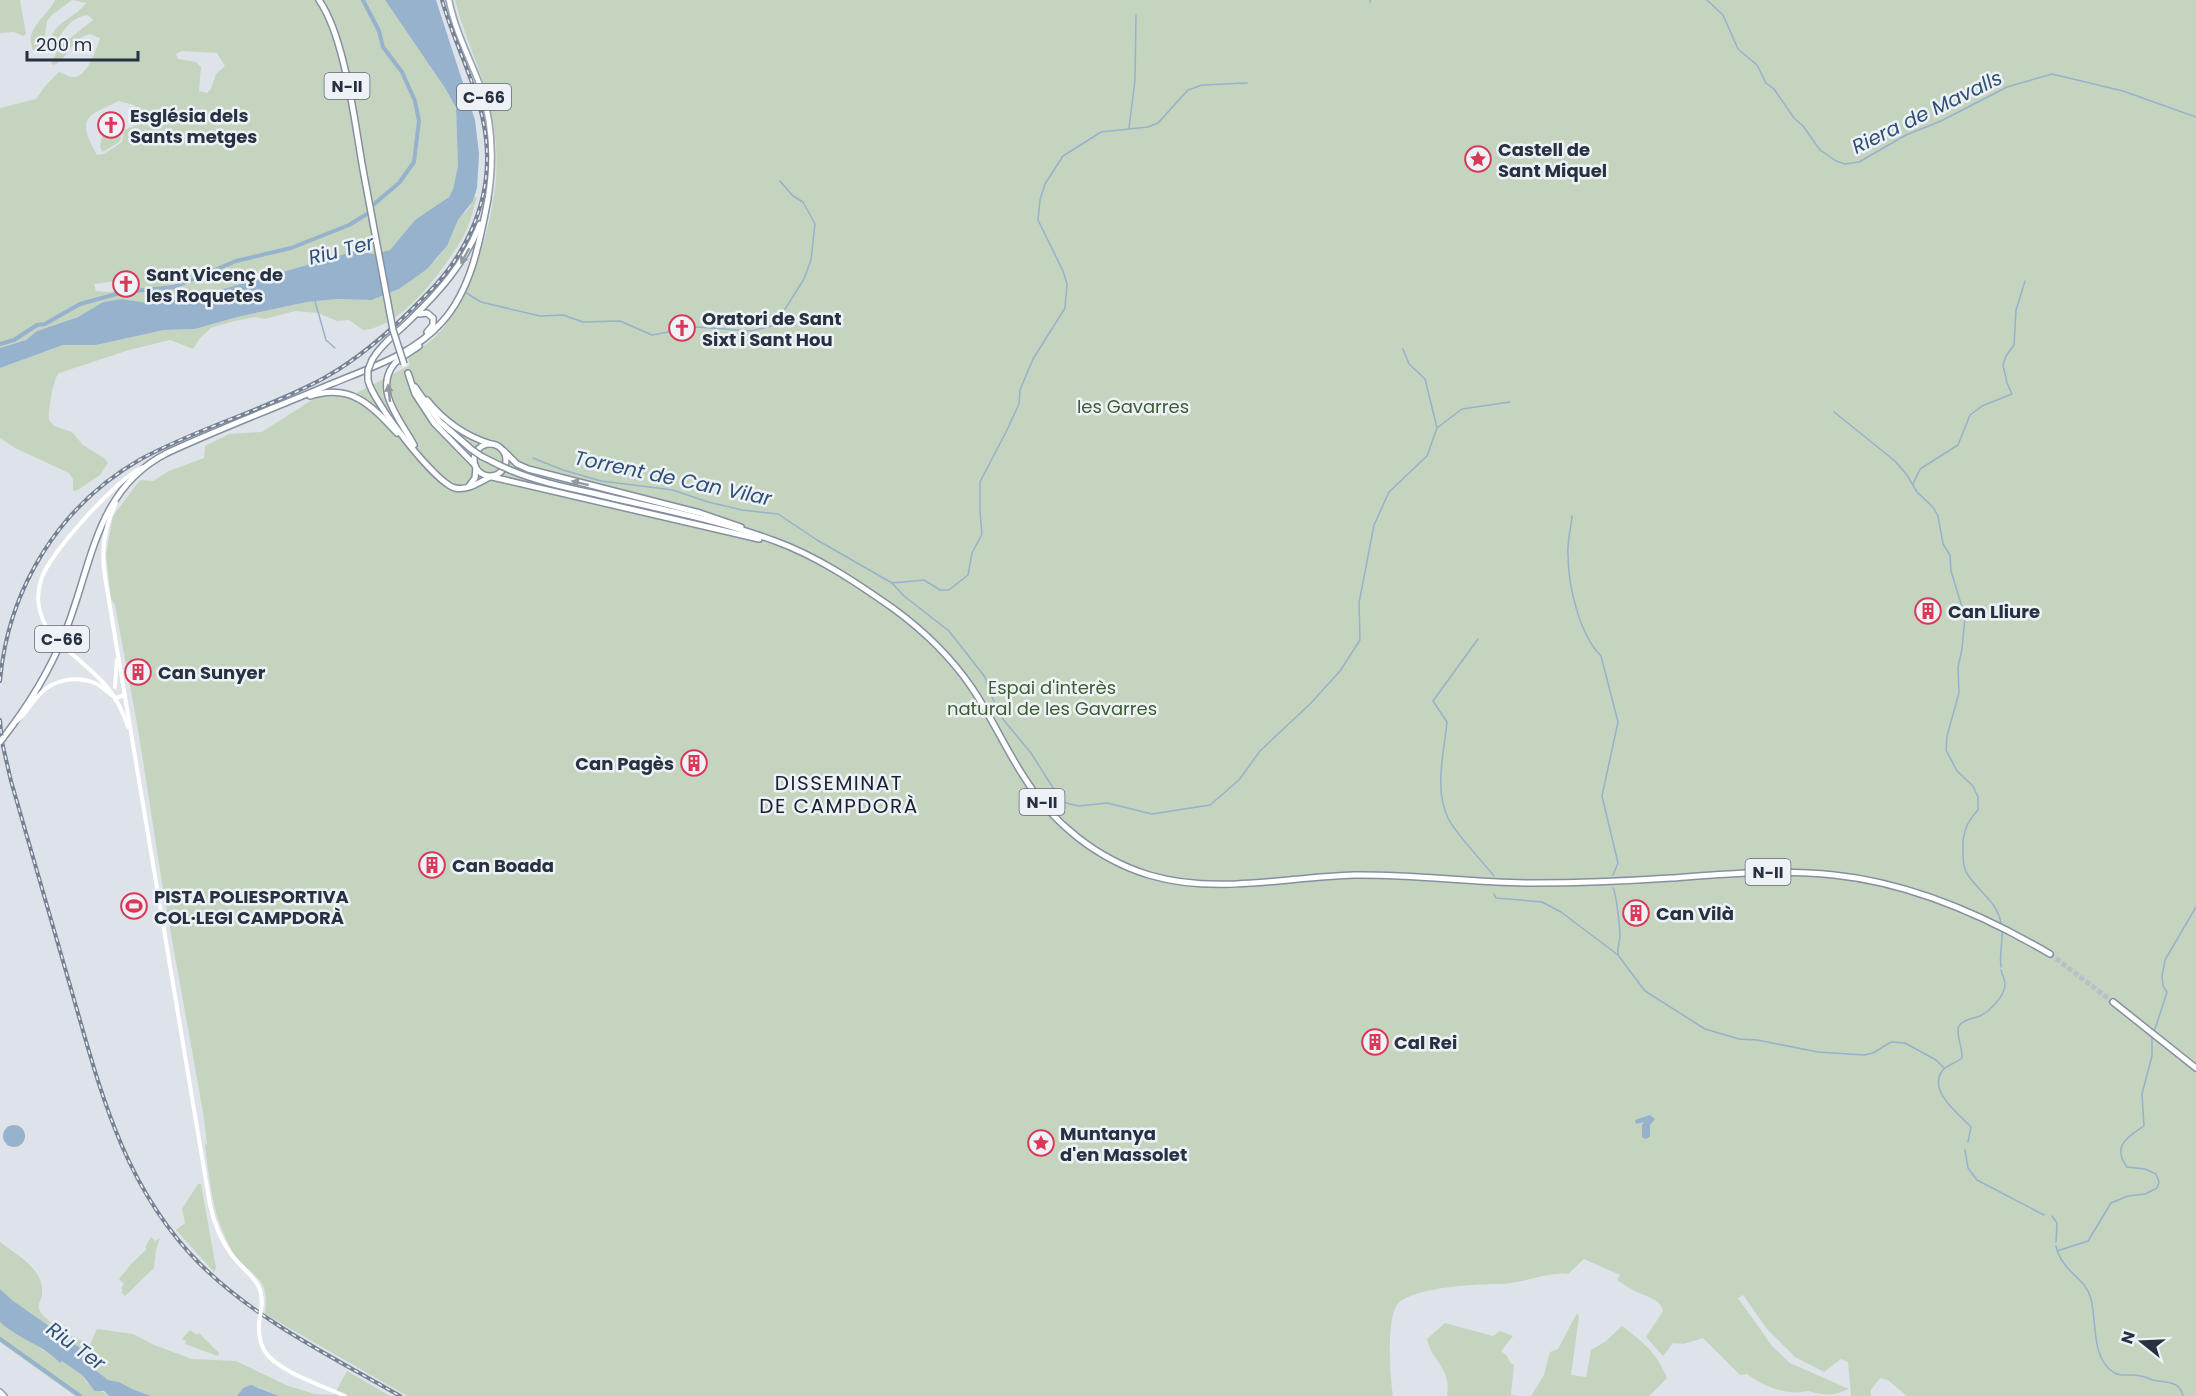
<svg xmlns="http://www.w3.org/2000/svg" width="2196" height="1396" font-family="Poppins,sans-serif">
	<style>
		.green { fill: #c4d4be; fill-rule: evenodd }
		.water { fill: #96b2cc }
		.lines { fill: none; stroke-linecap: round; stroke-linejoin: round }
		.stream { stroke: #96b2cc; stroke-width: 1.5 }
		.canal { stroke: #96b2cc; stroke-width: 4 }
		.highway-tunnel { stroke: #b9bfc7; stroke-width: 5; stroke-dasharray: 5 2.5; stroke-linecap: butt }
		.primary-casing { stroke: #9ca7b6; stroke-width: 8 }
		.highway-casing { stroke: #8490a1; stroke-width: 8 }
		.secondary { stroke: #fff; stroke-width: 4 }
		.primary { stroke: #fff; stroke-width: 4.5 }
		.highway { stroke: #fff; stroke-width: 5 }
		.rail-casing { stroke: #768294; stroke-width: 4 }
		.rail { stroke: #eef2f6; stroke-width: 1.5; stroke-dasharray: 4.5; stroke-linecap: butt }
		.highway-bridge-casing { stroke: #8490a1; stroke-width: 8; stroke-linecap: butt }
		.secondary-bridge { stroke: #fff; stroke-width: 4 }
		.highway-bridge { stroke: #fff; stroke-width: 5 }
		.oneway { fill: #9298a0 }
		.labels { text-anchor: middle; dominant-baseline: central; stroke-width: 5; stroke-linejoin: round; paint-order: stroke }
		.shield { fill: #eef2f6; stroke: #626b77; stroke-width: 1.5 }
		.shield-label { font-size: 16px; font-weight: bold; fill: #263141 }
		.poi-label { font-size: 18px; font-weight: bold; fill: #263141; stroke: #eef2f6; text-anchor: start }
		.park-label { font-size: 18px; fill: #3c5e32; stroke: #eef2f6 }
		.water-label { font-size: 20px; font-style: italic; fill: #2d5178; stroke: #eef2f6 }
		.neighbourhood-label { font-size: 20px; letter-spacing: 1.5px; fill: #182232; stroke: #eef2f6 }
	</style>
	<rect width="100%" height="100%" fill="#dee3e9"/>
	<!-- green -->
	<g class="green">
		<path d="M0,0H20L26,34L23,36L14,32L0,33Z"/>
		<path d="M55,0H385L445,88L456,109L458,166L453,189L449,197L415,220L389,251L375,254L359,251L352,252L213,292L154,304L122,299L103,302L78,317L37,331L26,340L0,348V108L36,99L46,85L59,72C63,73 68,77 73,77C86,79 97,49 100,38L90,34C68,40 69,60 53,65L51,63L59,47L93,20L88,15C70,17 63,32 53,46L51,43C51,22 75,19 86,3L72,0L52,15L47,21L43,49L40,51L33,50C23,29 48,16 55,0ZM182,51L217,53L225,66L216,74L211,89L207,93L199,91L201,67L196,62L178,59L176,54ZM119,101L134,105L145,115L139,124L124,130L122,142L104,154L97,155C76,118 86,116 119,101ZM128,279L129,289L109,292L96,291L94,284Z"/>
		<path d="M455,0H2196V1396H1907L1888,1380L1880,1378L1871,1390V1396H1851L1848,1362L1841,1359L1824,1372L1795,1357L1767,1329L1743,1295L1738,1298L1772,1346L1790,1363L1849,1389C1832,1396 1827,1396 1808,1391C1787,1396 1764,1387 1747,1374L1740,1375L1703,1338L1683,1344L1673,1343L1663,1356L1646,1337L1663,1311C1660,1298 1644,1296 1635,1291C1629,1288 1623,1284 1617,1280L1620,1275L1584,1259L1568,1274C1549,1271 1521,1284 1500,1284C1478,1284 1410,1287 1397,1305C1386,1320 1390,1377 1393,1396H407L265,1314C269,1280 259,1281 238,1259C231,1252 225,1236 221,1227C212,1205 208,1168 205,1145L207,1144L203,1112L163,889L138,729L115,605L111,599L106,554L113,516L140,480L153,481L169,471L204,458L205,446L229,434L262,432L315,398L333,396L347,398L410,365L408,358C418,350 429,343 437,335C457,315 467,289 476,264C497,206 504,155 487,95C478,62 463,33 455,0Z"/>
		<path d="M119,128L121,139L118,143L102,152L100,146L103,131Z"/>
		<path d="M475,197H477C473,210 470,225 463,237C445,268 402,328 363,330L349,320L337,321L318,313L295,311L265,319L255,317L235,321L212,327L200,338L193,349L170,340L129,350L59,373C53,378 48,412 49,420L54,426L72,432L83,445L104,458L108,463L100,475L76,491L73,490V479L69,473L15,448L0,438V368L63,345H96L164,330L195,329L237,317L307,302L337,299L373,300L399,289L436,260L447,246L458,220L469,208Z"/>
		<path d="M198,1184H201L216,1268L214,1272L176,1230L185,1223L182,1209Z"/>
		<path d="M151,1237L155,1241L160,1238L156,1250L154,1268L125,1296L121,1292L123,1290L121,1288L124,1284L119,1279L132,1263L147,1249L145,1247Z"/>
		<path d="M0,1242C16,1255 45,1269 42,1294C42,1300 36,1305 40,1311C47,1324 77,1338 90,1345L97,1329L133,1334L154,1345L192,1359L236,1361L286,1385L314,1394L334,1395L347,1371L390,1396H279L258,1387L243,1388L237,1396H151L132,1389L119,1382L108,1380L89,1365L87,1354L83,1350L12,1300L0,1289Z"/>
		<path d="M1577,1313L1579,1317L1571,1375L1586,1377L1591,1350L1606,1341L1622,1326C1642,1341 1657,1353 1667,1378L1649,1396H1531L1544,1375L1550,1352L1558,1349Z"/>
		<path d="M0,1322L36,1344L43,1351L52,1353L82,1375L86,1382L109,1396H75L0,1342Z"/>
		<path d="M1445,1323L1493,1336L1500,1331L1513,1336L1501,1351L1507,1356L1511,1364H1514L1511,1395L1520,1396H1447C1452,1368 1432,1362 1427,1339Z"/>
		<path d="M190,1330L197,1335L199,1333L219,1353L218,1356L185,1344L186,1341L182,1339Z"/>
	</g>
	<!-- water -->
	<g class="water">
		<path d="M385,0H436L475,120L479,154L477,188L473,201L458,220L447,246L427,269L399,289L372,300L337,299L307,302L237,317L195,329L164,330L96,345H63L0,368V348L26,340L37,331L78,317L103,302L122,299L154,304L213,292L355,251L375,254L390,250L415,220L449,197L453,189L458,166L456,108L445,88Z"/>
		<path d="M1650,1115L1655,1119L1650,1125V1137L1645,1139L1642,1137V1125L1644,1122L1636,1124L1635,1120Z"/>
		<circle cx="14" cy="1136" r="11"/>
		<path d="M0,1289L12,1300L83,1350L87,1354L89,1365L108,1380L119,1382L132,1389L151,1396H109L104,1391H95L82,1375L62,1361L60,1363C44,1345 18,1339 0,1322Z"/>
		<path d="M251,1385L279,1396H237L243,1388Z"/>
	</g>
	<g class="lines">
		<!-- stream -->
		<g class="stream">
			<path d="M1370,0V2"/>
			<path d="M1707,0L1723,15L1738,49L1757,65L1766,83L1774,89L1794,118L1803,126L1820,150L1836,161L1845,164L1859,162L1906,135L1941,121L2007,87L2052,74L2123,91L2196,117"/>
			<path d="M1129,128L1135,80L1136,15"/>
			<path d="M465,292L481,302L540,316L563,315L583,322L620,321L652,335L696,327L752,331L775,325L804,279L811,260L815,224L803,202L793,196L780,181"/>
			<path d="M315,301L326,340L335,348"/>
			<path d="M1834,412L1895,461L1907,475L1917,492L1933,507L1938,516L1943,544L1950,555L1951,571L1965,617L1962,649L1958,667L1959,693L1947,736L1946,750L1957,771L1973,786L1978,797V810C1968,821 1964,829 1963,843C1963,854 1962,866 1968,875C1979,892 1999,903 2001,925"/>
			<path d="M1437,428L1462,409L1510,402"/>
			<path d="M533,458L563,470L601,481L673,490L708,502L742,510L778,514L817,540L892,583L904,596L949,631L985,677L990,693L1002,718L1031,753L1062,802L1079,806L1107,803L1152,814L1210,805L1239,780L1260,751L1311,703L1340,671L1360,640L1359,603L1374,525L1389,492L1427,456L1437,428L1425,379L1409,364L1403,349"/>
			<path d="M1913,484L1920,469L1958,445L1970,415L1982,406L2012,394L2007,383L2003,365L2006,356L2014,345L2016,310L2025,281"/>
			<path d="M1572,516C1571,529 1567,542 1568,554C1568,585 1579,634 1601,656L1618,722L1602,796L1618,863L1613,875"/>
			<path d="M892,583L924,580L940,590H949L968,575L972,553L982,534L980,512V482L1007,430L1019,404L1020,390L1033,359L1065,308L1067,284L1063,271L1038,220L1040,200L1045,184L1063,156L1101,132L1148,127L1158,123L1188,90L1202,85L1247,83"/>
			<path d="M1478,639L1433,701L1447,722C1444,753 1434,789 1448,818C1455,833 1482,861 1494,876"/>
			<path d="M1613,888C1616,891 1620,929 1620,935C1620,942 1617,947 1618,954"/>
			<path d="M1494,894L1496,898L1542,902L1561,912L1618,955L1645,991L1705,1029L1739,1039L1757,1040L1818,1052L1864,1055L1873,1053L1891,1042L1905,1043L1936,1060L1944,1068"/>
			<path d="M2001,967C1999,954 2003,943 2002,930"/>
			<path d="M2154,1032L2167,992L2163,986L2162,976L2165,960L2196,907"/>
			<path d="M1968,1142L1971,1127C1959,1114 1928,1092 1942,1071C1945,1066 1956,1063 1962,1058C1963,1048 1955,1033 1959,1026C1963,1019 1973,1019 1980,1016C1990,1011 2005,996 2005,984C2005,979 2002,975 2001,970"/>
			<path d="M1965,1150L1968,1168L1977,1180L2044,1215"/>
			<path d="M2052,1216L2057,1223L2056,1242"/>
			<path d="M2056,1246C2062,1273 2086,1277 2091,1299C2097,1323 2091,1357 2113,1372C2120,1376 2123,1375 2131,1375C2139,1375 2146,1377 2153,1380C2166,1383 2180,1380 2183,1396"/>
			<path d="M2057,1251L2088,1241L2111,1203L2128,1196L2145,1194L2157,1188L2159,1182L2156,1174L2145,1169L2127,1167C2111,1146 2129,1136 2144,1126L2142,1094L2152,1056V1036"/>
		</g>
		<!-- canal -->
		<g class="canal">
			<path d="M363,0L379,31L383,47L402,72L415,101L419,121L414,162L399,183L373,205"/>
			<path d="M0,344L14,340L37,325L45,324L80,304L124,292L174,287L236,261L291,248L349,225L367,214"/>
			<path d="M0,1339L80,1396"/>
		</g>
		<!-- highway-tunnel -->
		<path class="highway-tunnel" d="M2050,954L2113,1002"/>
		<!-- primary casing -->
		<g class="primary-casing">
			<g id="primary">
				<path d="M449,0C455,31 470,59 481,88C493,125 494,162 488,199"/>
				<path d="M0,1392L4,1396"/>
			</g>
		</g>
		<!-- highway casing -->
		<g class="highway-casing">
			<g id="highway">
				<path d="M319,0C346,39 355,127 364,175"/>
				<path d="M419,314L427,313L433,318V325L427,332"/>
				<path d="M372,360C381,344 397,333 410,320C440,291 465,263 480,224"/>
				<path d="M408,373L415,394L434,423L475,465"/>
				<path d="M368,380C372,401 435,483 455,488C467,491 480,482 490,477"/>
				<path d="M415,387L439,421L471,449"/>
				<path d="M310,396C351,383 371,405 397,433"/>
				<path d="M427,400C444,421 465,436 491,444"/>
				<circle cx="490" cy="460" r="16"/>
				<path d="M414,445C402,422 372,390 395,363C402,356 411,352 419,346"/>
				<path d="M504,451L517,464L528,469L700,513L741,527"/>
				<path d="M481,456L499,465"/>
				<path d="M510,470C536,481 564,487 592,493C653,508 716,519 775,541C817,556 857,583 894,609C924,631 951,657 972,688C991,716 1005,748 1024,777C1052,823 1097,859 1149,875C1216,895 1286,877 1354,875C1414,874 1474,883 1534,883C1580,883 1626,881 1671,878C1726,874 1780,869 1834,875C1911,883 1984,915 2050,954"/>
				<path d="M492,477L759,539"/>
				<path d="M469,486L475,478L476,468"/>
				<path d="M3,738C28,706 49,672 64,635C92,568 94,490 167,453C221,428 277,407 331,384C370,368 414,354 442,322C471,290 480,241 488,199"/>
				<path d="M2113,1002L2196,1068"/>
			</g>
		</g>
		<!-- secondary -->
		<g class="secondary">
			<path d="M116,503C104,528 101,550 105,577L210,1205C214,1223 220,1239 231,1254C246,1275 266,1280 261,1310"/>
			<path d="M56,640C41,623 34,602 41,580C48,554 119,477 143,467"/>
			<path d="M64,647C94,674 115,686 128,727"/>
			<path d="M115,687L117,660"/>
			<path d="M17,721C26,714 31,703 39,695C53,679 77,675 97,684C104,688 109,694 116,698L125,695"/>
			<path d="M259,1323C259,1332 259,1341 264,1350C276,1371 323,1386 345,1396"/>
		</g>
		<!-- primary -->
		<use href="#primary" class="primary"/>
		<!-- highway -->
		<use href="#highway" class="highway"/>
		<!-- rail casing -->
		<g class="rail-casing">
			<g id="rail">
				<path d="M0,681C8,588 60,505 141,459C200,427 265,410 324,378C362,357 395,327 425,296C463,259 488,209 487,155C486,98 457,54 442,0"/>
				<path d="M0,720L2,742L11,781C30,848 50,915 69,982C99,1085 121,1184 199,1263C256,1320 331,1356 400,1396"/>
			</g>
		</g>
		<!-- rail -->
		<use href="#rail" class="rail"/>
		<!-- highway-bridge casing -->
		<g class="highway-bridge-casing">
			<g id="highway-bridge">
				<path d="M364,175L393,330L404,364"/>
				<path d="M368,380V370L372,360"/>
				<path d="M471,449L481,456"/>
				<path d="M499,465L510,470"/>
				<path d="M0,742L3,738"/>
			</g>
		</g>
		<!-- secondary-bridge -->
		<path class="secondary-bridge" d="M259,1323L261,1310"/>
		<!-- highway-bridge -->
		<use href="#highway-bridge" class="highway-bridge"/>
	</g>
	<!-- one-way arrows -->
	<defs><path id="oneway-solid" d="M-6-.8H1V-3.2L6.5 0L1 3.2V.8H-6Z" transform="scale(1.5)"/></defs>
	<g class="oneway">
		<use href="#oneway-solid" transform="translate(465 256) rotate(119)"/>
		<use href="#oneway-solid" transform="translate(389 393) rotate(-97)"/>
		<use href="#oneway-solid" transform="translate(580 483) rotate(-166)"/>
	</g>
	<!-- icons -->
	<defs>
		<g id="church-ring" transform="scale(1.35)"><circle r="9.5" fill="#eef2f6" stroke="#d93856" stroke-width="1.5"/><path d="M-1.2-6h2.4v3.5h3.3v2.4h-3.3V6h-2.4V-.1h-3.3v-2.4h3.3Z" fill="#d93856"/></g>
		<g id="sight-ring" transform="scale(1.35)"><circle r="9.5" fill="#eef2f6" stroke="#d93856" stroke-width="1.5"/><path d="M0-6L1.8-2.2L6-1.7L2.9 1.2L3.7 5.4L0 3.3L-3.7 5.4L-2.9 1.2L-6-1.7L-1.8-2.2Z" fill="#d93856"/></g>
		<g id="building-ring" transform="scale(1.35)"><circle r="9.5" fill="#eef2f6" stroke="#d93856" stroke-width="1.5"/><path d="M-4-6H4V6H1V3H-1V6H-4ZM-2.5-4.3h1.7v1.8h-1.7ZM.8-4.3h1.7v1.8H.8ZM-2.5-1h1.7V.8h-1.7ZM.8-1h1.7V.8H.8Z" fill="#d93856"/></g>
		<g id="stadium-ring" transform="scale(1.35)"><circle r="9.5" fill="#eef2f6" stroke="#d93856" stroke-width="1.5"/><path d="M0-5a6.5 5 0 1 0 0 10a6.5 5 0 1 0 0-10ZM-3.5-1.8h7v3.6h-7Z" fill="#d93856"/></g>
	</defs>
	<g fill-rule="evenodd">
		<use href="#church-ring" x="111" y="125"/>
		<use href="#sight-ring" x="1478" y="159"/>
		<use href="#church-ring" x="126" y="284"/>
		<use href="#church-ring" x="682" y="328"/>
		<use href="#building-ring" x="1928" y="611"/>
		<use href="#building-ring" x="138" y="672"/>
		<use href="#building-ring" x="694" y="763"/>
		<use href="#building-ring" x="432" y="865"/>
		<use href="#stadium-ring" x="134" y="906"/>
		<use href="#building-ring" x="1636" y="913"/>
		<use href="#building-ring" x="1375" y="1042"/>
		<use href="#sight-ring" x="1041" y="1143"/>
	</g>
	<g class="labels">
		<!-- shield labels -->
		<g class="shield">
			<rect x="324.5" y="73" width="45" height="26" rx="4.5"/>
			<rect x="457" y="84" width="54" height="26" rx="4.5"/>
			<rect x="35" y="626" width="54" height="26" rx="4.5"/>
			<rect x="1019.5" y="789" width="45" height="26" rx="4.5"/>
			<rect x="1745.5" y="859" width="45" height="26" rx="4.5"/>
		</g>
		<g class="shield-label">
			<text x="347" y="86">N-II</text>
			<text x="484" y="97">C-66</text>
			<text x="62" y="639">C-66</text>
			<text x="1042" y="802">N-II</text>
			<text x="1768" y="872">N-II</text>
		</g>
		<!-- poi labels -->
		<g class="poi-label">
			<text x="130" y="115">Església dels<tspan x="130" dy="21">Sants metges</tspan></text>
			<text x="1498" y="149">Castell de<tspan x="1498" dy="21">Sant Miquel</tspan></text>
			<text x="146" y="274">Sant Vicenç de<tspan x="146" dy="21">les Roquetes</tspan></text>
			<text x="702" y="318">Oratori de Sant<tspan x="702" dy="21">Sixt i Sant Hou</tspan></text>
			<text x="1948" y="611">Can Lliure</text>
			<text x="158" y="672">Can Sunyer</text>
			<text x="674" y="763" text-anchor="end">Can Pagès</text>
			<text x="452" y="865">Can Boada</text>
			<text x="154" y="896">PISTA POLIESPORTIVA<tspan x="154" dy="21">COL·LEGI CAMPDORÀ</tspan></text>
			<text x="1656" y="913">Can Vilà</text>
			<text x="1394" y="1042">Cal Rei</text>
			<text x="1060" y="1133">Muntanya<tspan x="1060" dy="21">d'en Massolet</tspan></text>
		</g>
		<!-- park labels -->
		<g class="park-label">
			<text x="1133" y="406">les Gavarres</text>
			<text x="1052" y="687">Espai d'interès<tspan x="1052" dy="21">natural de les Gavarres</tspan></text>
		</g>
		<!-- water labels -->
		<g class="water-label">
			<text transform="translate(1927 112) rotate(-26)">Riera de Mavalls</text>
			<text transform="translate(341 250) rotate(-14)">Riu Ter</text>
			<text transform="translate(673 478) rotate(12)">Torrent de Can Vilar</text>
			<text transform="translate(76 1346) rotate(36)">Riu Ter</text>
		</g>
		<!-- neighbourhood labels -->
		<g class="neighbourhood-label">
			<text x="839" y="783">DISSEMINAT<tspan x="839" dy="23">DE CAMPDORÀ</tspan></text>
		</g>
	</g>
	<!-- north arrow -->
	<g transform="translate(2142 1342) rotate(288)" stroke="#eef2f6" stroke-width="4.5" paint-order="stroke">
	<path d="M0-4.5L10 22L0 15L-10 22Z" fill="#263141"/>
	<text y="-9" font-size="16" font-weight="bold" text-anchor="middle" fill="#263141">N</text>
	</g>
	<!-- scale -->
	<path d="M27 51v9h111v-9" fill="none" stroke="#263141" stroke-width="3"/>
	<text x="36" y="51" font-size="18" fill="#263141" stroke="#eef2f6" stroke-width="4.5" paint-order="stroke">200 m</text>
</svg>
